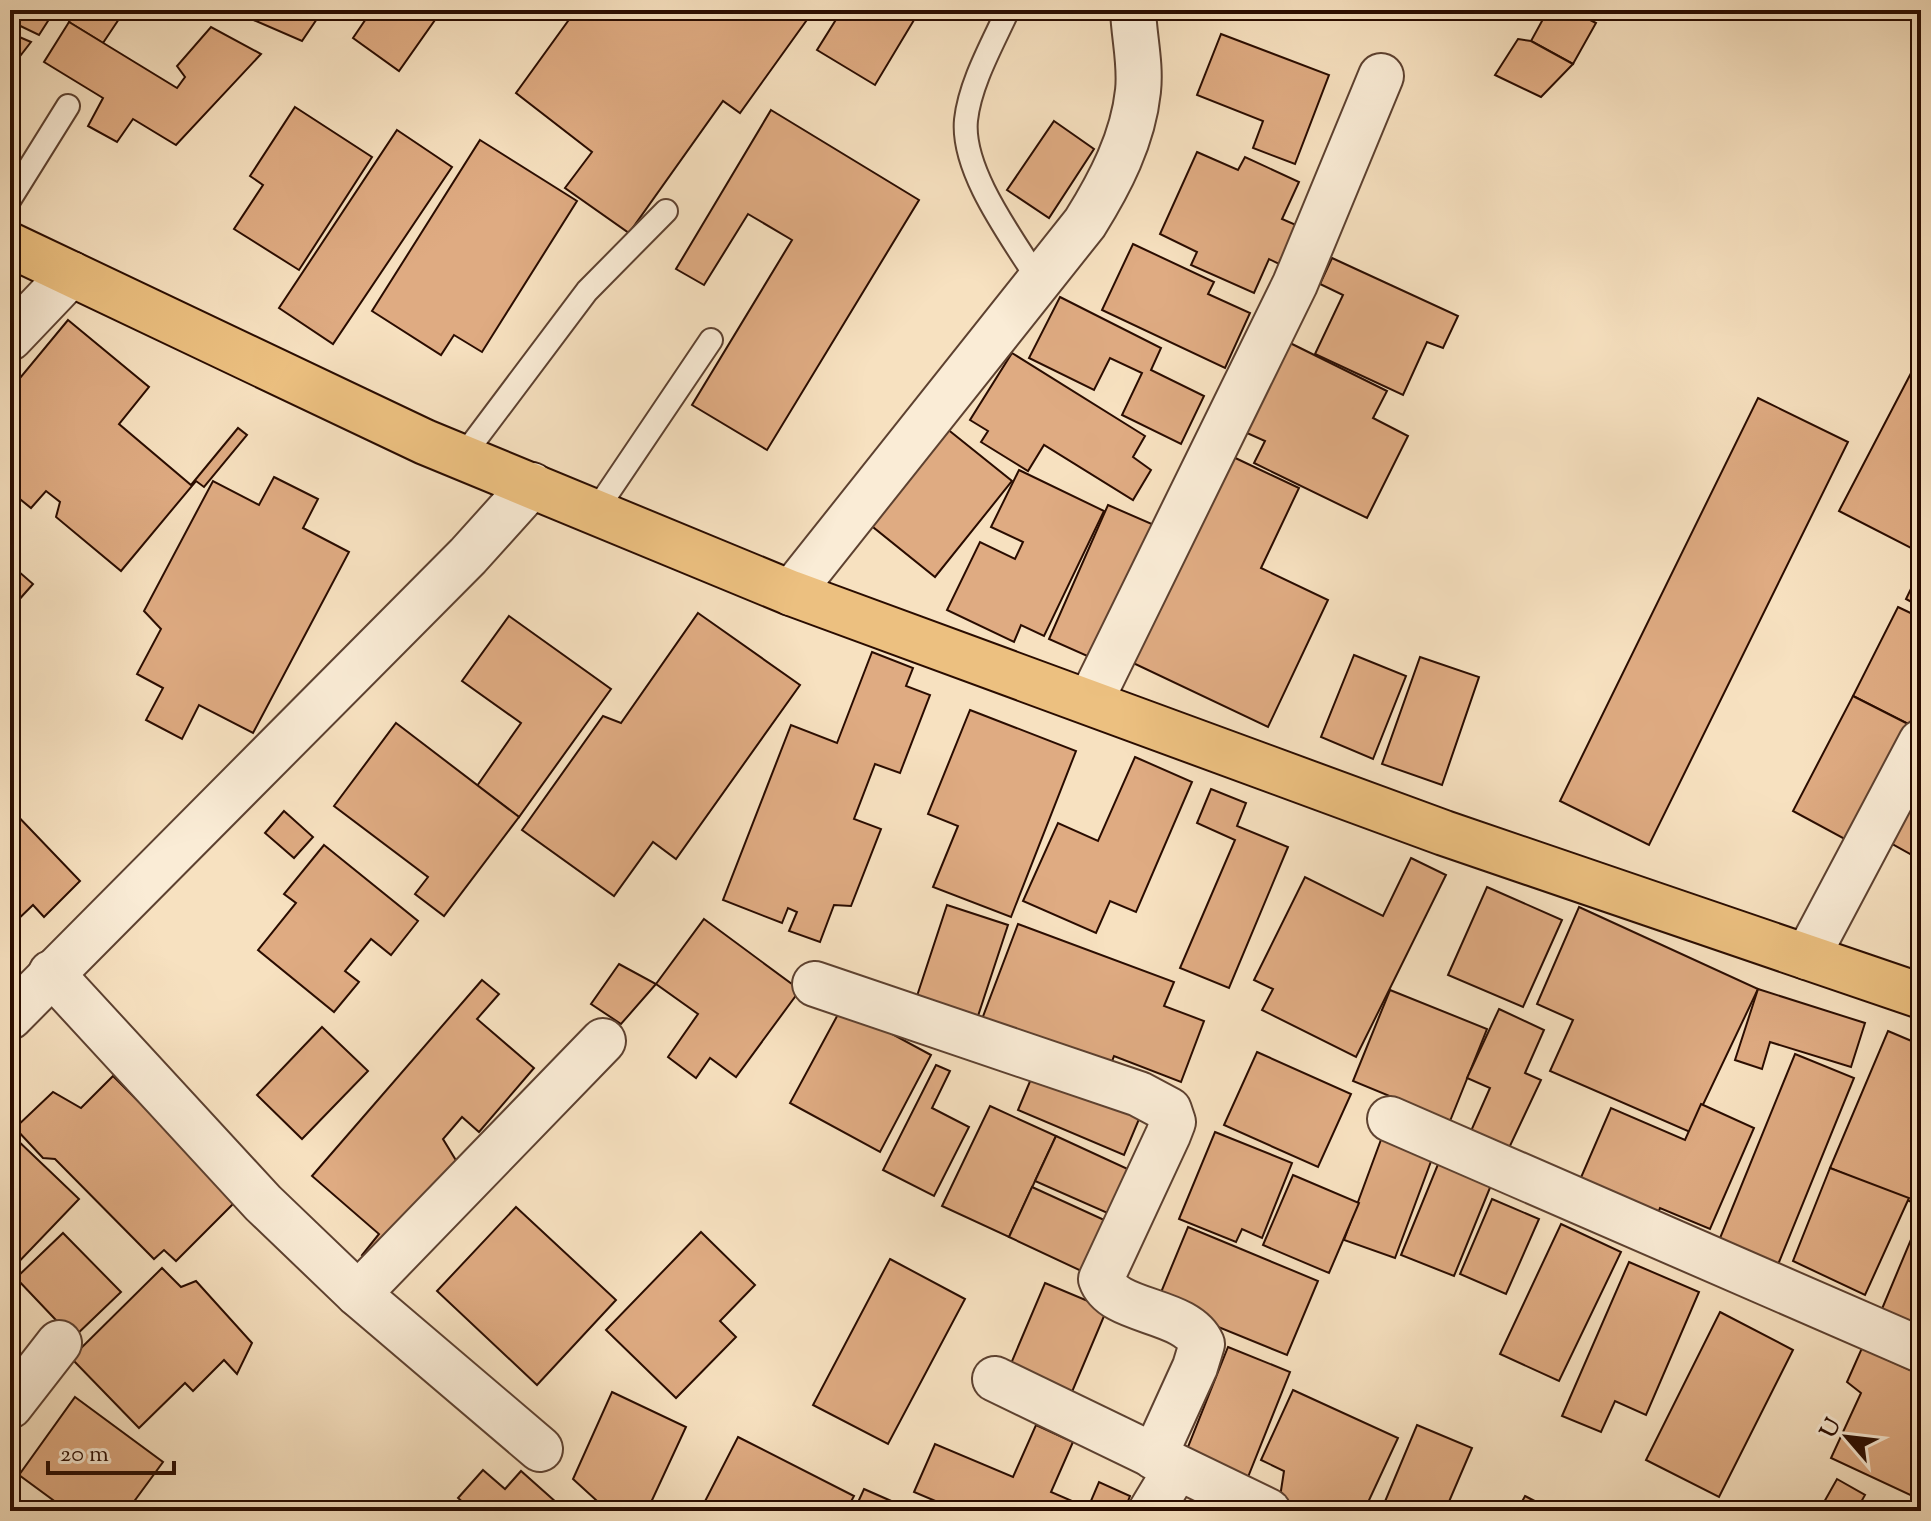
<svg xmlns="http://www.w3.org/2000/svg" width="1931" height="1521" font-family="'Sorts Mill Goudy',serif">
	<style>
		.building { fill: #dfab82; stroke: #2a0c00; stroke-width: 2 }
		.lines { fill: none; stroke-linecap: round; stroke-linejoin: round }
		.lane-casing { stroke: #5d4130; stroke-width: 26 }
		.street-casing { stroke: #5d4130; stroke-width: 48 }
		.highway-casing { stroke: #2a0c00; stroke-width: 48 }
		.lane { stroke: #faecd6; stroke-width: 22 }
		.street { stroke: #faecd6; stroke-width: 44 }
		.highway { stroke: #ecc080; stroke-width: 44 }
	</style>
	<rect width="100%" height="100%" fill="#f7e1c0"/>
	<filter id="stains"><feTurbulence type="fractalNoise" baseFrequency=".0025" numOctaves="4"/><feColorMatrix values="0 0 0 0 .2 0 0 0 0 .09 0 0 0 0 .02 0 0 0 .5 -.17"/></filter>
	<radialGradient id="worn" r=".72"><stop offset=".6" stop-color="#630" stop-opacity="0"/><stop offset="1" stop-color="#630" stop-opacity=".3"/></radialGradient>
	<!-- building -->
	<g class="building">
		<path d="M10,10H55L39,35L10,21Z"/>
		<path d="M77,10H125L103,43L69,22Z"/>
		<path d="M247,10H323L302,41L242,15Z"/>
		<path d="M372,10H442L399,71L353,38Z"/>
		<path d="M576,10H814L740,113L723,101L629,233L565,188L592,152L516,93Z"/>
		<path d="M842,10H920L875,85L817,50Z"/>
		<path d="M1548,10H1571L1596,23L1573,64L1531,41Z"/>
		<path d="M69,22L177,88L185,77L177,66L211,27L261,54L176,145L133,119L117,142L88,126L103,98L44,62Z"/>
		<path d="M10,33L31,42L10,69Z"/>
		<path d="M1221,34L1329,75L1295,164L1253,148L1263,121L1197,95Z"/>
		<path d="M1518,39L1531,41L1573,64L1541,97L1495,75Z"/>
		<path d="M295,107L372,157L299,270L234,229L263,185L250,176Z"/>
		<path d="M771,110L919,200L767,450L692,405L792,240L748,214L704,285L676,269Z"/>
		<path d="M1054,121L1094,149L1049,218L1007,190Z"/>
		<path d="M397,130L452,167L333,344L279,308Z"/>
		<path d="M480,140L577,201L482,352L454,335L441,355L372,311Z"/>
		<path d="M1197,152L1238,170L1245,157L1299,182L1282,219L1296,225L1279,264L1269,259L1254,293L1191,265L1197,252L1160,234Z"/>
		<path d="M1133,244L1214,282L1208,294L1250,313L1225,368L1102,310Z"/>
		<path d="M1332,258L1458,316L1443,348L1427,342L1403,395L1315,354L1343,295L1320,284Z"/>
		<path d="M1060,297L1161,348L1151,370L1204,396L1181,444L1122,415L1142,373L1110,358L1094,390L1029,358Z"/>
		<path d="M68,320L149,387L119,424L191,485L238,428L247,435L204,487L196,481L121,571L56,517L60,502L46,491L31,508L10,491V390Z"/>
		<path d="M1282,339L1387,391L1373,418L1408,436L1367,518L1254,463L1265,441L1238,429Z"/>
		<path d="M1012,353L1145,436L1133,457L1151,470L1133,500L1044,445L1028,471L981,442L988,431L970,420Z"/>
		<path d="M1921,354V529L1911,548L1839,511Z"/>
		<path d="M1758,398L1848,442L1649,845L1560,801Z"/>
		<path d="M946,428L1012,481L935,577L868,523Z"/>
		<path d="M1229,455L1299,488L1261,568L1328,600L1268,727L1131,662Z"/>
		<path d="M1019,470L1104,511L1044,636L1021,625L1014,642L947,610L980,542L1015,559L1023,542L991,527Z"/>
		<path d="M274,477L318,499L303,528L349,552L253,733L199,705L182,739L146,720L163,688L137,674L161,629L144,611L213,481L259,505Z"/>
		<path d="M1108,505L1161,528L1103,663L1049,639Z"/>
		<path d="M10,564L33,584L10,610Z"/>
		<path d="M1921,568V607L1906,599Z"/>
		<path d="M1898,607L1921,618V718L1916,728L1853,696Z"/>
		<path d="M698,613L800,685L676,859L653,842L614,896L522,830L603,716L621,723Z"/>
		<path d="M509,616L611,689L519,817L477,786L521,723L462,681Z"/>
		<path d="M872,652L913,668L906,686L930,695L900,773L875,764L854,819L881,829L851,906L834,905L820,942L789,931L797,912L788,908L782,923L723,900L791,725L837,743Z"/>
		<path d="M1354,655L1406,676L1373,759L1321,737Z"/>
		<path d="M1420,657L1479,677L1442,785L1382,764Z"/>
		<path d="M1853,696L1916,728L1852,843L1793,811Z"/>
		<path d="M970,710L1076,751L1011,917L933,887L958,826L928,814Z"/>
		<path d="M396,723L519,817L444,916L415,894L428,877L334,806Z"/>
		<path d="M1135,757L1192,782L1136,912L1110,901L1096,933L1023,901L1058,823L1098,841Z"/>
		<path d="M1921,779V860L1887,841Z"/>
		<path d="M1211,789L1246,803L1237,826L1288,847L1229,988L1180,968L1235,840L1197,823Z"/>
		<path d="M10,808L80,881L44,917L33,905L12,925Z"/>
		<path d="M284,811L313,837L294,858L265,833Z"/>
		<path d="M324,845L418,921L391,955L371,939L345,971L359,982L334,1012L258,950L296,903L284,894Z"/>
		<path d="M1411,858L1446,875L1356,1057L1262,1010L1273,989L1254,980L1305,877L1383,916Z"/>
		<path d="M1487,887L1562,920L1523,1007L1448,975Z"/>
		<path d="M947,905L1008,925L975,1025L914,1005Z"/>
		<path d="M1579,907L1758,989L1690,1132L1550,1071L1573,1020L1537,1004Z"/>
		<path d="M704,919L800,990L736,1077L710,1058L696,1078L668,1057L698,1014L656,984Z"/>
		<path d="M1018,924L1174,982L1164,1006L1204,1021L1181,1082L1114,1056L1107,1075L979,1027Z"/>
		<path d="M619,964L656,984L621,1024L591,1004Z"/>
		<path d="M482,980L499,994L477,1019L534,1068L479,1132L462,1117L443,1139L460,1167L375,1266L362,1255L379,1234L312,1176Z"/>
		<path d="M1758,989L1865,1023L1851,1067L1770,1042L1762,1069L1735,1060Z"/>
		<path d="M1390,990L1487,1029L1450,1121L1353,1081Z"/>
		<path d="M842,1007L931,1055L880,1152L790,1103Z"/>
		<path d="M1499,1009L1544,1030L1525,1073L1541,1080L1509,1148L1471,1131L1490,1088L1467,1078Z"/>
		<path d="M322,1027L368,1071L302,1139L257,1095Z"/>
		<path d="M1888,1031L1921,1045V1206L1830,1168Z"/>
		<path d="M1257,1052L1351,1094L1318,1167L1224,1125Z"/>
		<path d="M1795,1054L1854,1078L1777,1267L1718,1243Z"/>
		<path d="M936,1065L950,1071L932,1108L969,1127L934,1196L883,1170Z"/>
		<path d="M1036,1067L1142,1112L1124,1155L1018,1110Z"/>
		<path d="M113,1076L237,1200L176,1261L164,1250L154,1259L55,1159L43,1158L15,1128L53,1092L81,1108Z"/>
		<path d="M1701,1104L1754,1128L1710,1229L1660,1208L1654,1223L1576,1189L1611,1108L1685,1140Z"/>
		<path d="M990,1106L1056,1136L1009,1237L942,1206Z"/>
		<path d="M1215,1132L1292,1163L1262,1238L1242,1229L1236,1242L1179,1219Z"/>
		<path d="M13,1136L79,1199L10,1271V1139Z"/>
		<path d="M1056,1136L1132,1171L1112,1215L1035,1181Z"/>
		<path d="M1382,1137L1433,1156L1395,1258L1344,1240Z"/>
		<path d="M1443,1152L1496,1173L1454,1276L1401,1255Z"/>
		<path d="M1830,1168L1909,1198L1865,1295L1793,1261Z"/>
		<path d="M1293,1175L1359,1203L1329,1273L1263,1245Z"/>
		<path d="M1032,1187L1113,1224L1090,1275L1009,1237Z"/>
		<path d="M1492,1199L1539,1219L1506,1294L1460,1274Z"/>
		<path d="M516,1207L616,1300L537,1385L437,1291Z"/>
		<path d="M1920,1218L1921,1219V1333L1879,1316Z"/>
		<path d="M1561,1224L1621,1252L1559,1381L1500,1354Z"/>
		<path d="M1188,1227L1318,1281L1287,1355L1157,1302Z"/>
		<path d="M701,1232L755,1285L720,1321L736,1337L676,1398L606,1330Z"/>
		<path d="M63,1233L121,1292L73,1338L16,1278Z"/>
		<path d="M890,1259L965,1299L888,1444L813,1405Z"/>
		<path d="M1629,1262L1699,1292L1646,1415L1615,1401L1601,1432L1562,1416Z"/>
		<path d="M162,1268L181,1287L196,1281L252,1343L237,1374L224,1360L193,1391L185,1383L139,1428L71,1358Z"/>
		<path d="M1045,1283L1107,1309L1069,1399L1007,1373Z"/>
		<path d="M1720,1312L1793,1350L1719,1497L1646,1460Z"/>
		<path d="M1228,1347L1290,1372L1246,1482L1184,1457Z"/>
		<path d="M1862,1348L1921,1375V1500L1831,1458L1861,1393L1847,1382Z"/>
		<path d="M1293,1390L1398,1438L1364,1511H1310L1280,1497L1284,1471L1261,1460Z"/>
		<path d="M612,1392L686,1427L647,1511H608L573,1479Z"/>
		<path d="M75,1397L163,1462L127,1511H68L19,1475Z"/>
		<path d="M1036,1425L1073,1442L1051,1492L1088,1508L1099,1482L1130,1496L1124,1511H959L914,1492L935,1444L1013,1477Z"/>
		<path d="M1417,1425L1472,1448L1445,1511H1381Z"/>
		<path d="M738,1437L854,1496L846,1511H700Z"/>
		<path d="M483,1470L505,1489L521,1471L566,1511H473L458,1498Z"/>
		<path d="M1837,1479L1865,1495L1856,1511H1819Z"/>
		<path d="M864,1489L914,1511H854Z"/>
		<path d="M1525,1496L1554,1511H1517Z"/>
	</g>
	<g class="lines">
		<!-- lane casing -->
		<g class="lane-casing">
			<g id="lane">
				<path d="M1008,10C993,43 970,83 966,120C961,171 1013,239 1039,281"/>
				<path d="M10,199L68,106"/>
				<path d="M463,456L587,291L666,211"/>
				<path d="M595,512L711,340"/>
			</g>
		</g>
		<!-- street casing -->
		<g class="street-casing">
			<g id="street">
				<path d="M10,338L71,274"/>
				<path d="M791,593L1085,223C1110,183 1133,139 1138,91C1141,64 1134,37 1133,10"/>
				<path d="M1090,702L1295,284L1381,76"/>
				<path d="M1807,957L1921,742"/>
				<path d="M51,973L263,1203L358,1294L540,1449"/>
				<path d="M815,984L1139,1094L1169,1110L1173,1122L1168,1135L1101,1279C1113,1314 1186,1308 1202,1344L1195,1367L1154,1457"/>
				<path d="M10,1017L468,556L532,485"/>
				<path d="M1390,1119L1921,1350"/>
				<path d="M358,1294L603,1041"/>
				<path d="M995,1379L1268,1511"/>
				<path d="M10,1406L59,1343"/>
				<path d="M1151,1511L1177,1468"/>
			</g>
		</g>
		<!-- highway casing -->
		<g class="highway-casing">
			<path id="highway" d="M10,245L425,442L791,593L1444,833L1921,996"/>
		</g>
		<!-- lane -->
		<use href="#lane" class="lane"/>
		<!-- street -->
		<use href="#street" class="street"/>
		<!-- highway -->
		<use href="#highway" class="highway"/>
	</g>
	<!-- margin -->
	<rect width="1931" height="1521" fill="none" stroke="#f7e1c0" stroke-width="40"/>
	<rect x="12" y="12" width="1907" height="1497" fill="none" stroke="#2a0c00" stroke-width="4"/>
	<rect x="20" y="20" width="1891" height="1481" fill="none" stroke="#2a0c00" stroke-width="2"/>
	<!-- north arrow -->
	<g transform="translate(1847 1437) rotate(298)" stroke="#faecd6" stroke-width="6" paint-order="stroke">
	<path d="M0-6L14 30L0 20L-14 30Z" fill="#2a0c00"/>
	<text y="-12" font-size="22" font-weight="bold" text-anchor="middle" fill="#2a0c00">U</text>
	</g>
	<!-- scale -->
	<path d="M48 1461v12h126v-12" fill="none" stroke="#2a0c00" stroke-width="4"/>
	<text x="60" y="1461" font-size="24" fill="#2a0c00" stroke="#faecd6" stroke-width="6" paint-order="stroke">20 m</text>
	<rect width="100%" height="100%" filter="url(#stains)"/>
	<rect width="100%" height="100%" fill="url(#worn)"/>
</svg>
